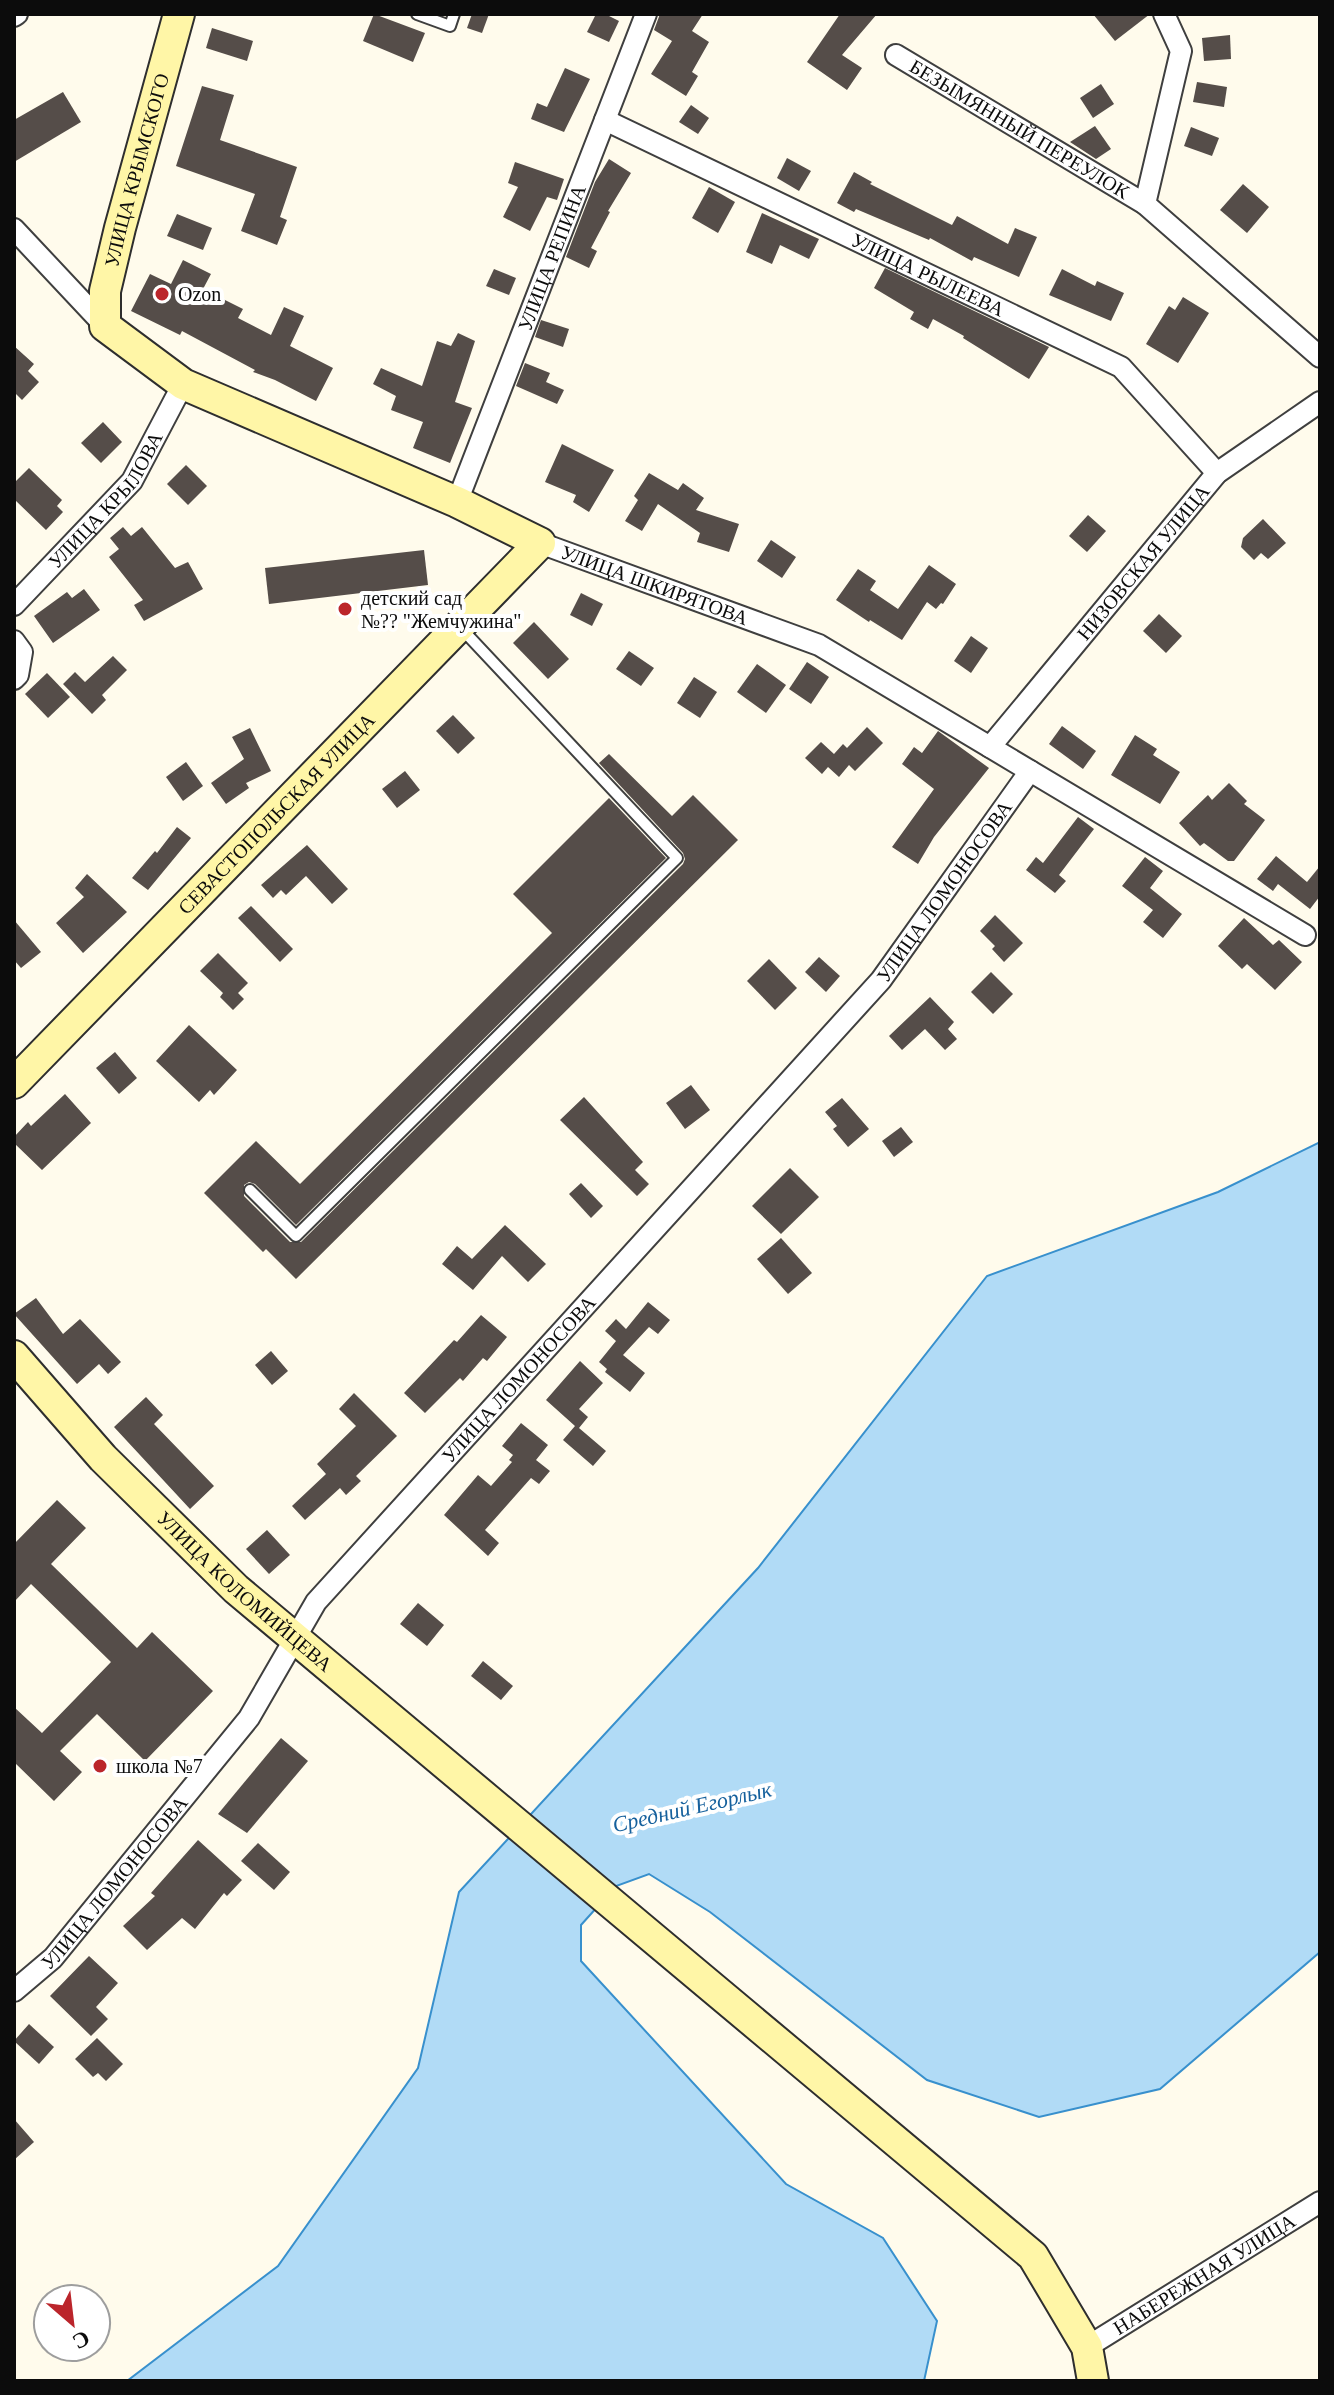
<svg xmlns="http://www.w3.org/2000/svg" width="1334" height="2395" font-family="'Times New Roman',serif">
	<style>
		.water { fill: #b1dbf6; stroke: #3890cd; stroke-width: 2 }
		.building { fill: #554d49 }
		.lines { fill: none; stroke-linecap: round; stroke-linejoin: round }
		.lane-casing { stroke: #3f3f3f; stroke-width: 14 }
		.street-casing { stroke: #3f3f3f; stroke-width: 24 }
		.secondary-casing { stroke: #2e2e2e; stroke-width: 34 }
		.lane { stroke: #fff; stroke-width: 10 }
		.street { stroke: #fff; stroke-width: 20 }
		.secondary { stroke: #fff6a7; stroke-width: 30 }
		.poi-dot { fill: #bb252b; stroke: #fff; stroke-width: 3 }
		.labels { text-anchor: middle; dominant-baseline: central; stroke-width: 8; stroke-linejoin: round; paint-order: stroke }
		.street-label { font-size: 20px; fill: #0c0c0c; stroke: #fff }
		.poi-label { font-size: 20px; fill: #0c0c0c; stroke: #fff; text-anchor: start }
		.water-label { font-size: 22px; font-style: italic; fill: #16619d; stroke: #fff }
	</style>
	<rect width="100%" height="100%" fill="#fffbec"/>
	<!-- water -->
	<path class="water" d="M1320,1142V1952L1160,2089L1039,2117L927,2080L710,1912L649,1874L616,1886L581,1925V1961L786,2184L883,2238L937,2321L924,2381H127L278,2266L418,2068L459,1892L758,1568L987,1276L1218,1192Z"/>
	<!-- building -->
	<g class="building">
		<path d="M374,14L425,33L413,62L363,41Z"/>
		<path d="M472,14H489L482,33L467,28Z"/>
		<path d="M596,14H605L619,21L609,42L587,32Z"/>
		<path d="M660,14H703L692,31L709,42L692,72L698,76L686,96L651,74L672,41L654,30Z"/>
		<path d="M840,14H877L842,55L862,68L847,90L807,62Z"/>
		<path d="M1093,14H1150L1115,41Z"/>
		<path d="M212,28L253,41L247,61L206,48Z"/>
		<path d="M1230,35L1231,59L1204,61L1202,38Z"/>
		<path d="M565,68L590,79L564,132L531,119L537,103L547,107Z"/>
		<path d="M1197,82L1227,87L1224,107L1193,102Z"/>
		<path d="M1101,84L1114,104L1093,118L1080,98Z"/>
		<path d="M202,86L234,95L220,140L297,167L280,217L287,220L277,245L241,231L255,194L176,166Z"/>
		<path d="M63,92L81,122L14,162V120Z"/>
		<path d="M691,105L709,118L698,134L679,122Z"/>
		<path d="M1095,126L1111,149L1096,159L1070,142Z"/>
		<path d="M1191,127L1219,138L1212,156L1184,146Z"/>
		<path d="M787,158L811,171L799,191L777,178Z"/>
		<path d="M609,159L631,173L608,211L610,212L591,248L597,251L589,268L566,257L595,182Z"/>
		<path d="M515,162L564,179L557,200L547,197L530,231L503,217L518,187L508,183Z"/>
		<path d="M854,172L872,182L870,184L952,225L957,216L1008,244L1015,228L1037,237L1019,277L974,257L972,261L930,238L929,240L856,209L854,212L837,203Z"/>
		<path d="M1243,184L1269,207L1247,233L1220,210Z"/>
		<path d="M709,187L735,202L718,233L692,218Z"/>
		<path d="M762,213L819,239L809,259L780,245L772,264L746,252Z"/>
		<path d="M177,214L212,228L203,250L167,236Z"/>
		<path d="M183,260L211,274L203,289L243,309L238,318L271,335L284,307L304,316L290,346L333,368L316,401L275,380L253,372L255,370L182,331L180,335L131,311L150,274L171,284Z"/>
		<path d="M885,268L1049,347L1029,379L963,338L964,336L933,319L928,329L910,319L914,312L874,288Z"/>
		<path d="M494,269L516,278L509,295L486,286Z"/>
		<path d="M1062,269L1095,286L1097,281L1124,293L1111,321L1049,295Z"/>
		<path d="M1183,297L1209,313L1178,363L1146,344L1169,306L1175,310Z"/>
		<path d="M541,320L569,329L563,347L535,337Z"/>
		<path d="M458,333L475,341L455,402L472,408L450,463L413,448L423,422L391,410L396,396L373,384L381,368L422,386L437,341L451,346Z"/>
		<path d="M14,346L34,364L28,371L39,382L22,400L14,392Z"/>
		<path d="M525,363L550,373L546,382L564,390L557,404L516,386Z"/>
		<path d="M103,422L122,442L101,463L81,443Z"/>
		<path d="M562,444L614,470L589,512L573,502L576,495L545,482Z"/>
		<path d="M186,465L207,486L188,505L167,484Z"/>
		<path d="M29,468L62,500L57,506L63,512L46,530L14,499V483Z"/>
		<path d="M649,473L678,490L683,483L704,498L696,510L739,524L729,552L697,542L700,533L658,504L642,531L625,521L638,500L634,496Z"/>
		<path d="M1088,515L1106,531L1087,552L1069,536Z"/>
		<path d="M1263,519L1286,543L1268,559L1261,553L1254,560L1241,547L1243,538Z"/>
		<path d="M123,527L131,536L142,527L175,568L188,562L203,589L144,621L134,605L143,600L109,557L119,549L110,538Z"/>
		<path d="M771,540L796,557L782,578L757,561Z"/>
		<path d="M424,550L428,585L269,604L265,568Z"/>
		<path d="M929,565L956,584L943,604L941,603L936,609L927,602L902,640L870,620L869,622L836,600L858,569L876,581L870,590L898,609Z"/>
		<path d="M84,589L100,610L53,643L34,616L67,592L72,598Z"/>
		<path d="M581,593L603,604L592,626L570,615Z"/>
		<path d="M1159,614L1182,636L1166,653L1143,631Z"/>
		<path d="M534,622L569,659L548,679L513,643Z"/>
		<path d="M971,636L988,648L971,673L954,661Z"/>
		<path d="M629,651L654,668L641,686L616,669Z"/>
		<path d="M113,656L127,670L102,695L106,700L92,714L63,684L75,672L85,682Z"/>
		<path d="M807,662L829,677L811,704L789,689Z"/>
		<path d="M757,664L786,685L766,713L737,692Z"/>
		<path d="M47,673L70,697L48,718L25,694Z"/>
		<path d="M694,677L717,692L700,718L677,703Z"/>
		<path d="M453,715L475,738L458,754L436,731Z"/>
		<path d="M1062,726L1096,751L1083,769L1049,744Z"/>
		<path d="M867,727L883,743L855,771L849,765L839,777L828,767L822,774L805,758L821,742L834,754L843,744L847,748Z"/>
		<path d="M250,728L271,771L246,783L249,788L226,804L211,783L244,759L232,737Z"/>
		<path d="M938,731L989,768L934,837L918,864L892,847L934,789L902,764L914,747L922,753Z"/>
		<path d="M1135,735L1157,749L1153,755L1180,772L1160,804L1111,775Z"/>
		<path d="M609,754L672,816L693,795L738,840L296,1279L266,1249L263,1252L204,1193L256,1141L300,1184L552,933L513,894L609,798L666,858L296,1225L255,1184L249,1182L244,1185V1196L290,1242H301L683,864L685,859L683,853L599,763Z"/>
		<path d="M186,762L203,786L183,801L166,777Z"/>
		<path d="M405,771L420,790L397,808L382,789Z"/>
		<path d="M1229,783L1247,801L1244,804L1265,820L1234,861H1228L1204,843L1200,846L1179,823L1208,795L1212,800Z"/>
		<path d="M1078,817L1094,829L1059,875L1066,881L1055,893L1026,870L1036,857L1043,863Z"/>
		<path d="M177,827L191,838L148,890L132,878L155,851L157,853Z"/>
		<path d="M307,845L348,889L332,904L306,876L286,895L281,890L273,898L261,885Z"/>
		<path d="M1276,856L1307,882L1320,866V896L1310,909L1278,884L1273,891L1257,879Z"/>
		<path d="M1145,857L1163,871L1150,888L1182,914L1163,938L1143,922L1153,910L1122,886Z"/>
		<path d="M87,874L127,912L83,953L56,923L84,897L75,888Z"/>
		<path d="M251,906L293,949L280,962L238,918Z"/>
		<path d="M995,915L1023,943L1004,962L992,949L995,946L980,931Z"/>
		<path d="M1244,918L1273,945L1279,940L1302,962L1275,990L1247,964L1242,969L1218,946Z"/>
		<path d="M14,920L41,952L21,968L14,960Z"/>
		<path d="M218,953L248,983L238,993L244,999L233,1010L220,997L223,993L200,971Z"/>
		<path d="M819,957L840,976L826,992L805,972Z"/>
		<path d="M769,959L797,988L775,1010L747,981Z"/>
		<path d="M991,972L1013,994L993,1014L971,992Z"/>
		<path d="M930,997L954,1022L948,1029L957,1039L945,1050L925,1029L902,1050L889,1036Z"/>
		<path d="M189,1025L237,1070L214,1095L210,1090L199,1102L156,1061Z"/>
		<path d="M115,1052L137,1078L119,1094L96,1068Z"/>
		<path d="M691,1085L710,1110L685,1129L666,1103Z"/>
		<path d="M65,1094L91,1123L42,1170L14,1143V1137L28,1122L31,1126Z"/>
		<path d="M584,1097L643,1162L635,1170L649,1184L637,1196L560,1120Z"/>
		<path d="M842,1098L869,1129L848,1147L833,1129L837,1126L825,1112Z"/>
		<path d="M901,1127L913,1142L894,1157L882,1141Z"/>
		<path d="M790,1168L819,1197L781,1234L752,1206Z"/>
		<path d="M581,1183L603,1206L591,1218L569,1194Z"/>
		<path d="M505,1225L546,1264L528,1282L502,1256L473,1290L442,1264L457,1246L472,1259Z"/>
		<path d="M781,1238L812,1273L788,1294L757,1259Z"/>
		<path d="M36,1298L63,1334L80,1319L121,1362L108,1374L99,1364L77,1384L14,1314Z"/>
		<path d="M648,1302L670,1320L658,1334L649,1327L623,1355L645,1373L630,1392L605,1372L607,1369L599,1362L616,1341L605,1331L616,1319L626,1329Z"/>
		<path d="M481,1315L507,1337L487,1361L483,1358L463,1381L460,1378L425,1413L404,1393L454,1340L457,1342Z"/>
		<path d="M271,1351L288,1371L272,1385L255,1365Z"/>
		<path d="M580,1361L603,1383L579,1409L588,1417L579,1428L606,1451L593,1466L563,1440L575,1426L546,1400Z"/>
		<path d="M354,1393L397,1436L356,1476L361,1481L346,1495L340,1488L305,1520L292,1506L326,1474L317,1464L356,1426L339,1409Z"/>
		<path d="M146,1397L163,1415L154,1424L214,1486L190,1509L114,1427Z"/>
		<path d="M521,1423L548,1445L536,1460L550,1471L539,1484L531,1478L485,1530L499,1543L488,1556L444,1515L478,1475L491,1486L512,1462L509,1460L513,1455L502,1446Z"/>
		<path d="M57,1500L86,1528L51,1564L137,1648L152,1632L213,1691L145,1761L97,1714L60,1751L82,1772L54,1801L14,1762V1707L42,1733L111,1662L31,1584L14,1602V1544Z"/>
		<path d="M267,1530L290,1555L269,1574L246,1549Z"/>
		<path d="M418,1603L444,1625L427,1646L400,1624Z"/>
		<path d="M483,1661L513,1686L501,1700L471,1676Z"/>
		<path d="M281,1738L308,1761L247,1833L218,1814Z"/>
		<path d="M198,1840L242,1880L227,1896L224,1893L195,1929L182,1918L147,1950L123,1926L155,1896L151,1893Z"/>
		<path d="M258,1843L290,1872L274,1890L241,1861Z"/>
		<path d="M89,1956L118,1983L96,2007L108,2019L91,2036L50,1996Z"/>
		<path d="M29,2024L54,2047L39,2064L14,2041Z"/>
		<path d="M97,2038L123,2064L106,2081L98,2073L93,2077L75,2059Z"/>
		<path d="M14,2119L34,2142L14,2160Z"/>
	</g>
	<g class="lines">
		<!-- lane casing -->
		<g class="lane-casing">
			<g id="lane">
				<path d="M417,14L450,26L454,14"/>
				<path d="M250,1190L296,1236L677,858L460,627"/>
			</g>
		</g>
		<!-- street casing -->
		<g class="street-casing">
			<g id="street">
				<path d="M1164,14L1181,51L1145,204L1320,357"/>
				<path d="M14,16L17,14"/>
				<path id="s1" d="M896,55L1145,204"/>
				<path id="s2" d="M605,120L1121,367L1217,473"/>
				<path d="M14,229L105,326"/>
				<path id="s3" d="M457,502L646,14"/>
				<path id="s4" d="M540,543L819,645L1305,935"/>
				<path id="s5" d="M14,605L132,481L183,384"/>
				<path d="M14,641L22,652L18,675L14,679"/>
				<path id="s6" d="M990,747L1217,473L1320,402"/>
				<path id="s7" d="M14,1991L53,1958L249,1718L316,1602L881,980L1030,771"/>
				<path id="s8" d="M1087,2347L1320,2202"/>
			</g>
		</g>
		<!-- secondary casing -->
		<g class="secondary-casing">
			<g id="secondary">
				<path id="s9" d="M14,1083L540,543L457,502L183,384L105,326V291L120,228L179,14"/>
				<path id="s10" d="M14,1356L103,1458L236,1589L1033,2256L1087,2347L1093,2381"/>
			</g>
		</g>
		<!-- lane -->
		<use href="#lane" class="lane"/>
		<!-- street -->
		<use href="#street" class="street"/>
		<!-- secondary -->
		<use href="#secondary" class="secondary"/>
	</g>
	<!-- markers -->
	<g class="poi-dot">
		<circle cx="162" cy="294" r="8"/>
		<circle cx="345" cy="609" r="8"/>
		<circle cx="100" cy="1766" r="8"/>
	</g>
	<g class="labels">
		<!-- street labels -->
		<g class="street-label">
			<text stroke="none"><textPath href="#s1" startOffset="144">БЕЗЫМЯННЫЙ ПЕРЕУЛОК</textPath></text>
			<text stroke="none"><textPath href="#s9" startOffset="1402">УЛИЦА КРЫМСКОГО</textPath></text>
			<text stroke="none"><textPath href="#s3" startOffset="262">УЛИЦА РЕПИНА</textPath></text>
			<text stroke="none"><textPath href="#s2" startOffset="358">УЛИЦА РЫЛЕЕВА</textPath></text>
			<text stroke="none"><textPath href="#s5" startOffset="140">УЛИЦА КРЫЛОВА</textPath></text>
			<text stroke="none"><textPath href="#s6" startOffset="240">НИЗОВСКАЯ УЛИЦА</textPath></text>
			<text stroke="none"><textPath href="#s4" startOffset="122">УЛИЦА ШКИРЯТОВА</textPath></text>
			<text stroke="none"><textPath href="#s9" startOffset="376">СЕВАСТОПОЛЬСКАЯ УЛИЦА</textPath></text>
			<text stroke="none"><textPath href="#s7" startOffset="1444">УЛИЦА ЛОМОНОСОВА</textPath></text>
			<text stroke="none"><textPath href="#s7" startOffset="796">УЛИЦА ЛОМОНОСОВА</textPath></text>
			<text stroke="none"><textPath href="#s10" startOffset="330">УЛИЦА КОЛОМИЙЦЕВА</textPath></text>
			<text stroke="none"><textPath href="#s7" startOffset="148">УЛИЦА ЛОМОНОСОВА</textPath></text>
			<text stroke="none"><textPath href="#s8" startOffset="138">НАБЕРЕЖНАЯ УЛИЦА</textPath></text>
		</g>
		<!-- poi labels -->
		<g class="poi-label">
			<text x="178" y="294">Ozon</text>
			<text x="361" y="598">детский сад<tspan x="361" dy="23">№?? "Жемчужина"</tspan></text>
			<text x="116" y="1766">школа №7</text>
		</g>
		<!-- water labels -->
		<g class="water-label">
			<text transform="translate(692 1807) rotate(-13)">Средний Егорлык</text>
		</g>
	</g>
	<!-- border -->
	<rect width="1334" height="2395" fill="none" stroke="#0c0c0c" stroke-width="32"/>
	<!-- north arrow -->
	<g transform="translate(72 2323) rotate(152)"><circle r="38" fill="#ffffff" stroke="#9e9e9e" stroke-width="2"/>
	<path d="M0-6L14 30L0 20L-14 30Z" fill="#bb252b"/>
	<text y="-12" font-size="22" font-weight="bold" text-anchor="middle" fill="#0c0c0c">С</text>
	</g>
</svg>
